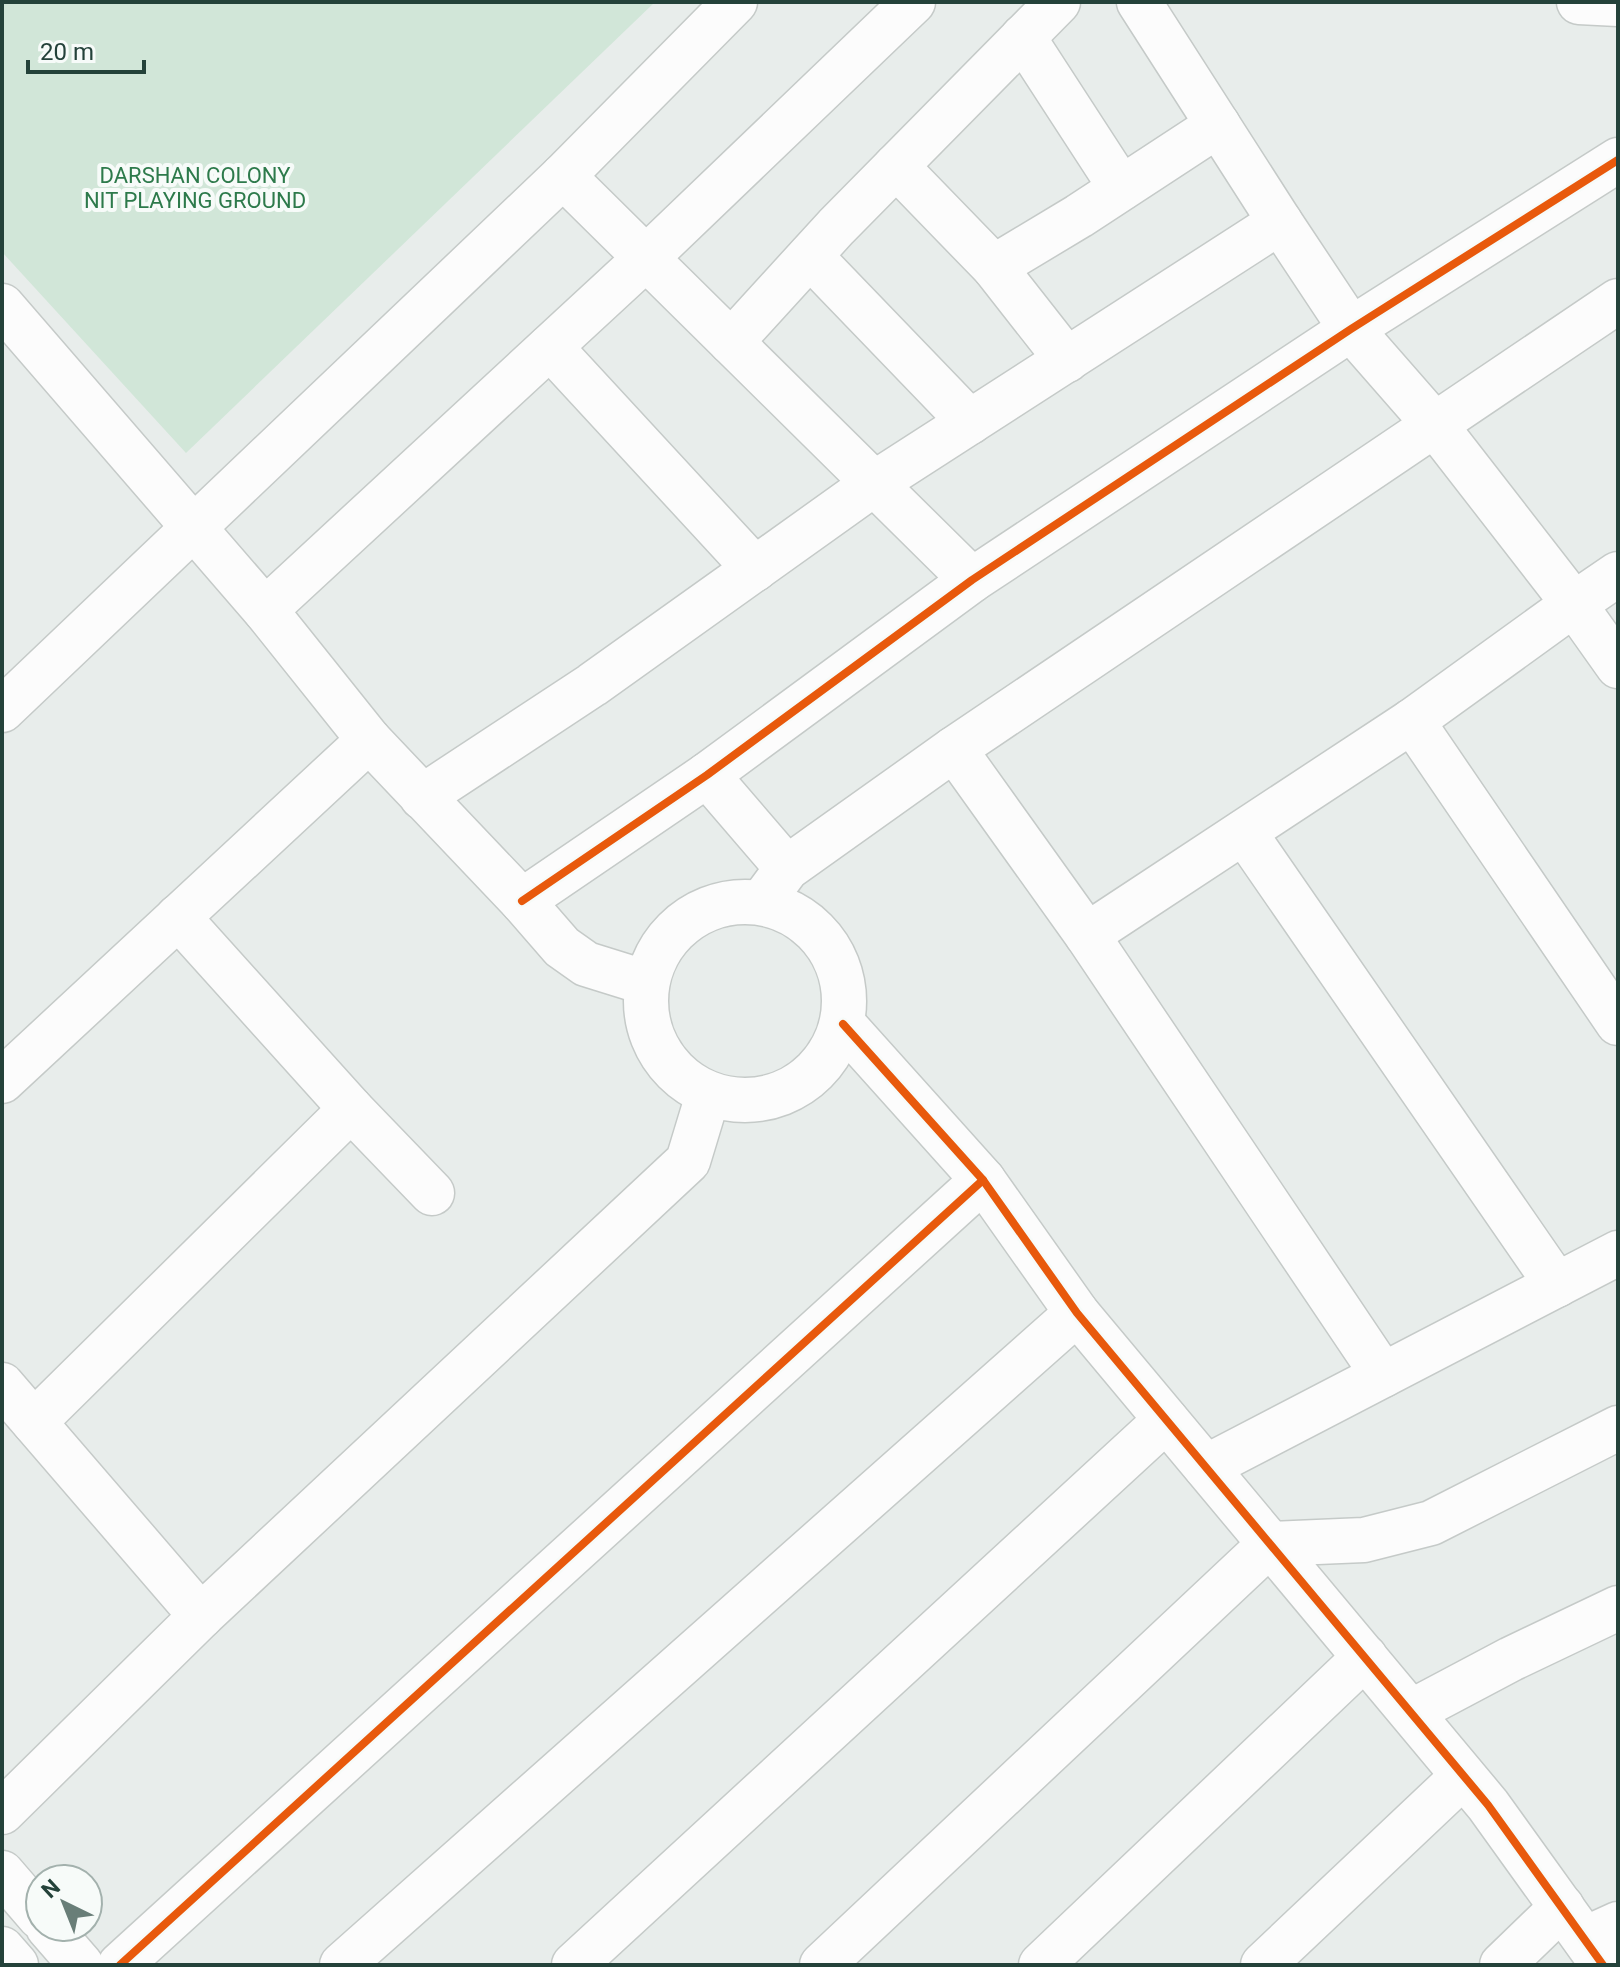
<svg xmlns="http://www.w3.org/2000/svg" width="1620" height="1967" font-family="Roboto,sans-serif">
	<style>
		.green { fill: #d1e6d8 }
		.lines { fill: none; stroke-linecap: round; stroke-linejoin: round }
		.minor-casing { stroke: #c5cac8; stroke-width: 47 }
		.minor { stroke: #fcfcfc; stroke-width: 44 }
		.cycleway-casing { stroke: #f7fbf9; stroke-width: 13 }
		.cycleway { stroke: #e8590c; stroke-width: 8 }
		.labels { text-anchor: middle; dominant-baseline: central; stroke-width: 8; stroke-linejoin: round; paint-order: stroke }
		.park-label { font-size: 22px; fill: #2d7a4b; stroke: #f7fbf9 }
	</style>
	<rect width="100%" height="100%" fill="#e8edeb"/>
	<!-- green -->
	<path class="green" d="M2,2H655L186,453L2,252Z"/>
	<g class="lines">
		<!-- minor casing -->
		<g class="minor-casing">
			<g id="minor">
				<path d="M1139,2L1280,222L1351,329L1435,425L1574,604L1618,666"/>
				<path d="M1579,2L1618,4"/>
				<path d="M1023,37L1121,188"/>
				<path d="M896,166L994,267L1067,360"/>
				<path d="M563,176L972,580"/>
				<path d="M810,256L970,422"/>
				<path d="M994,267L1079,216L1218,125"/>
				<path d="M2,306L265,610L369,740"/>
				<path d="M731,342L836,227L1058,2"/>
				<path d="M550,347L755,569"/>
				<path d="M265,610L646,258L913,2"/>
				<path d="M2,710L563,176L735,2"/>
				<path d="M1412,721L1618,1023"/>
				<path d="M954,749L1087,935L1412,721L1574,604L1618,574"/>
				<path d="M707,775L787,868"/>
				<path d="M422,797L592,685L875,483L1280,222"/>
				<path d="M1244,832L1557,1285"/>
				<path d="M522,901L707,775L972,580L1351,329L1618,160"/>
				<circle cx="745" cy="1001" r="99"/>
				<path d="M762,902L787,868L954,749L1618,301"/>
				<path d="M178,917L351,1109L432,1193"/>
				<path d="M1087,935L1383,1375"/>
				<path d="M843,1024L983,1180L1077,1313L1488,1805L1603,1965"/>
				<path d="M2,1081L369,740L522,901L562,947L586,964L647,983"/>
				<path d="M2,1385L201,1616"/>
				<path d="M34,1422L351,1109"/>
				<path d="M1206,1467L1618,1253"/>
				<path d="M1411,1712L1511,1659L1618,1608"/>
				<path d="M2,1812L201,1616L688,1161L708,1095"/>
				<path d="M2,1873L40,1917"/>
				<path d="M48,1927L81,1965"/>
				<path d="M1585,1939L1618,1924"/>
				<path d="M2,1949L16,1965"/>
				<path d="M120,1965L983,1180"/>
				<path d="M342,1965L1077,1313"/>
				<path d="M574,1965L1166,1420"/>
				<path d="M822,1965L1270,1544L1364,1540L1431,1523L1618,1428"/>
				<path d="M1041,1965L1365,1657"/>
				<path d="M1263,1965L1463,1776"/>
				<path d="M1502,1965L1562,1907"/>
			</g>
		</g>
		<!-- minor -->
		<use href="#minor" class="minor"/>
		<!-- cycleway casing -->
		<g class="cycleway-casing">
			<g id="cycleway">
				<path d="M522,901L707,775L972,580L1351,329L1618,160"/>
				<path d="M843,1024L983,1180L1077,1313L1488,1805L1603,1965"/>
				<path d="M120,1965L983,1180"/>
			</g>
		</g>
		<!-- cycleway -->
		<use href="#cycleway" class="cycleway"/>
	</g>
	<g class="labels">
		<!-- park labels -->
		<g class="park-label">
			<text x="195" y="175">DARSHAN COLONY<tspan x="195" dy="25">NIT PLAYING GROUND</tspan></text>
		</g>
	</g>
	<!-- border -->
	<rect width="1620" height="1967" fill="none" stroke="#24423a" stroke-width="8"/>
	<!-- north arrow -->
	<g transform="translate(64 1903) rotate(317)"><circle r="38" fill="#f7fbf9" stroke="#a3b1ad" stroke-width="2"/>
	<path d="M0-6L14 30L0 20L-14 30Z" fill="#697e78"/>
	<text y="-12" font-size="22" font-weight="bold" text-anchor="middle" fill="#24423a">N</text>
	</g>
	<!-- scale -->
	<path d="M28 60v12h116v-12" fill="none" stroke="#24423a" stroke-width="4"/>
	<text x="40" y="60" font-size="24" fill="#24423a" stroke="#f7fbf9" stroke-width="6" paint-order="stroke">20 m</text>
</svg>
